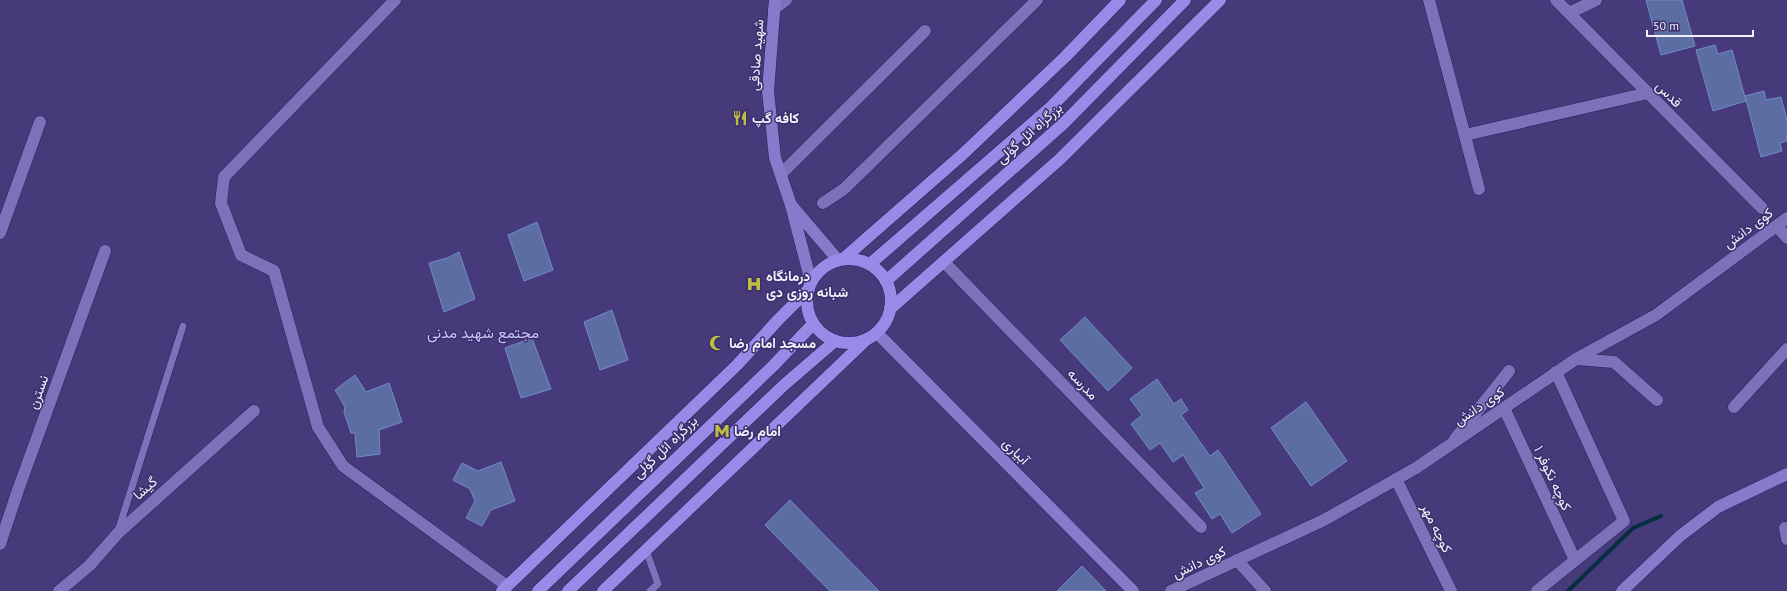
<svg xmlns="http://www.w3.org/2000/svg" width="1787" height="591" font-family="'PT Sans',Vazirmatn,sans-serif">
	<style>
		.lines { fill: none; stroke-linecap: round; stroke-linejoin: round }
		.stream { stroke: #052e3e; stroke-width: 4 }
		.building { fill: #5b6da1; stroke: #738acf }
		.service-casing { stroke: #2d1e5d; stroke-width: 8 }
		.minor-casing { stroke: #2d1e5d; stroke-width: 13 }
		.tertiary-casing { stroke: #2d1e5d; stroke-width: 13 }
		.secondary-casing { stroke: #2d1e5d; stroke-width: 13 }
		.trunk-casing { stroke: #2d1e5d; stroke-width: 13 }
		.service { stroke: #7c72ba; stroke-width: 7 }
		.minor { stroke: #7c72ba; stroke-width: 12 }
		.tertiary { stroke: #7c72ba; stroke-width: 12 }
		.secondary { stroke: #867bcb; stroke-width: 12 }
		.trunk { stroke: #988be8; stroke-width: 12 }
		.labels { text-anchor: middle; dominant-baseline: central; stroke-width: 3; stroke-linejoin: round; paint-order: stroke }
		.street-label { font-size: 14px; fill: #f2f2fa; stroke: #3c2f6f }
		.poi-label { font-size: 14px; font-weight: bold; fill: #f2f2fa; stroke: #3c2f6f; text-anchor: start }
		.neighbourhood-label { font-size: 15px; fill: #cac6f4; stroke: #3c2f6f }
	</style>
	<rect width="100%" height="100%" fill="#463a7b"/>
	<g class="lines">
		<!-- stream -->
		<path class="stream" d="M1568,591L1633,528L1661,516"/>
	</g>
	<!-- building -->
	<g class="building">
		<path d="M1646,0H1682L1695,46L1661,55Z"/>
		<path d="M1715,45L1718,54L1732,50L1746,101L1713,111L1696,50Z"/>
		<path d="M1764,91L1766,100L1781,97L1787,120V141L1780,143L1782,151L1761,157L1745,96Z"/>
		<path d="M537,222L553,270L524,281L508,235Z"/>
		<path d="M459,252L475,299L444,312L429,263L447,258Z"/>
		<path d="M612,310L628,360L600,370L584,322Z"/>
		<path d="M1085,317L1132,368L1108,391L1060,340Z"/>
		<path d="M532,338L551,389L521,398L505,348Z"/>
		<path d="M355,375L366,392L389,383L402,422L379,430L380,454L357,457L355,433H351L344,412L345,407L335,390Z"/>
		<path d="M1157,379L1174,404L1181,399L1188,410L1181,415L1210,456L1218,450L1261,514L1232,533L1220,514L1212,519L1195,493L1204,488L1183,455L1173,462L1160,443L1150,450L1131,424L1142,415L1130,399Z"/>
		<path d="M1306,402L1347,461L1311,486L1271,428Z"/>
		<path d="M501,462L515,501L491,510L482,526L466,518L475,501L470,489L453,480L462,463L478,471Z"/>
		<path d="M790,500L879,591H830L765,525Z"/>
		<path d="M1082,566L1106,591H1057Z"/>
	</g>
	<g class="lines">
		<!-- service casing -->
		<g class="service-casing">
			<g id="service">
				<path d="M118,531L183,326"/>
				<path d="M646,550L658,584L650,591"/>
			</g>
		</g>
		<!-- minor casing -->
		<g class="minor-casing">
			<g id="minor">
				<path d="M395,0L224,177L221,203L241,255L274,271L318,427L343,466L507,586"/>
				<path d="M1429,0L1479,189"/>
				<path d="M1556,0L1762,208"/>
				<path d="M774,9L786,0"/>
				<path d="M1569,13L1596,0"/>
				<path d="M1465,135L1648,93"/>
				<path d="M781,174L925,31"/>
				<path d="M823,203L844,189L1037,0"/>
				<path d="M1777,226L1787,238"/>
				<path d="M0,233L40,122"/>
				<path d="M944,262L1201,527"/>
				<path d="M1576,359L1614,362L1657,400"/>
				<path d="M1734,407L1787,349"/>
				<path d="M1504,408L1575,560"/>
				<path d="M1455,439L1509,371"/>
				<path d="M1396,479L1451,591"/>
				<path d="M1785,528L1787,539"/>
				<path d="M0,544L18,490L105,251"/>
				<path d="M1237,560L1265,591"/>
				<path d="M59,591L89,566L118,533L254,411"/>
				<path d="M1537,591L1624,521L1556,372"/>
			</g>
		</g>
		<!-- tertiary casing -->
		<g class="tertiary-casing">
			<path id="tertiary" d="M1171,591L1324,520L1416,468L1576,359L1656,315L1787,218"/>
		</g>
		<!-- secondary casing -->
		<g class="secondary-casing">
			<g id="secondary">
				<path d="M775,0L768,91L775,158L791,205"/>
				<path d="M811,282L791,205L838,260"/>
				<path d="M877,333L1133,591"/>
				<path d="M1622,591L1680,536L1718,507L1787,474"/>
			</g>
		</g>
		<!-- trunk casing -->
		<g class="trunk-casing">
			<g id="trunk">
				<circle cx="849" cy="301" r="42"/>
				<path d="M843,259L963,154L1066,56L1120,0"/>
				<path d="M870,264L1051,107L1156,0"/>
				<path d="M886,281L1064,123L1185,0"/>
				<path d="M890,309L1060,159L1220,0"/>
				<path d="M502,591L737,365L777,321L808,290"/>
				<path d="M538,591L773,366L813,324"/>
				<path d="M568,591L784,385L835,341"/>
				<path d="M603,591L866,340"/>
			</g>
		</g>
		<!-- service -->
		<use href="#service" class="service"/>
		<!-- minor -->
		<use href="#minor" class="minor"/>
		<!-- tertiary -->
		<use href="#tertiary" class="tertiary"/>
		<!-- secondary -->
		<use href="#secondary" class="secondary"/>
		<!-- trunk -->
		<use href="#trunk" class="trunk"/>
	</g>
	<!-- icons -->
	<defs>
		<g id="restaurant-bare" transform="scale(1.2)"><path d="M-5-6h1v4h1v-4h1v4h1v-4h1v5L-1.5 .5V6h-2V.5L-5-1ZM5-6V6H3V1.5H1.5Q1.5-4 5-6Z" fill="#bfbe41" stroke="#3c2f6f" stroke-width="2.5" paint-order="stroke"/></g>
		<g id="hospital-bare" transform="scale(1.2)"><path d="M-5-5h3v3.5h4V-5h3V5h-3V1.5h-4V5h-3Z" fill="#bfbe41" stroke="#3c2f6f" stroke-width="2.5" paint-order="stroke"/></g>
		<g id="mosque-bare" transform="scale(1.2)"><path d="M3.5-4.9A6 6 0 1 0 3.5 4.9A5 5 0 1 1 3.5-4.9Z" fill="#bfbe41" stroke="#3c2f6f" stroke-width="2.5" paint-order="stroke"/></g>
		<g id="metro-bare" transform="scale(1.2)"><path d="M-5.5 5V-5H-3L0 0L3-5H5.5V5H3V-.5L0 4L-3-.5V5Z" fill="#bfbe41" stroke="#3c2f6f" stroke-width="2.5" paint-order="stroke"/></g>
	</defs>
	<g fill-rule="evenodd">
		<use href="#restaurant-bare" x="740" y="118"/>
		<use href="#hospital-bare" x="754" y="284"/>
		<use href="#mosque-bare" x="717" y="343"/>
		<use href="#metro-bare" x="722" y="431"/>
	</g>
	<g class="labels">
		<!-- street labels -->
		<g class="street-label">
			<text transform="translate(756 55) rotate(-86)">شهید صادقی</text>
			<text transform="translate(1669 94) rotate(45)">قدس</text>
			<text transform="translate(1029 133) rotate(-42)">بزرگراه ائل گؤلی</text>
			<text transform="translate(1748 228) rotate(-37)">کوی دانش</text>
			<text transform="translate(1083 384) rotate(46)">مدرسه</text>
			<text transform="translate(38 392) rotate(-70)">نسترن</text>
			<text transform="translate(1479 406) rotate(-34)">کوی دانش</text>
			<text transform="translate(665 447) rotate(-44)">بزرگراه ائل گؤلی</text>
			<text transform="translate(1016 451) rotate(45)">آبیاری</text>
			<text transform="translate(1553 478) rotate(65)">کوچه نکوفر ۱</text>
			<text transform="translate(145 488) rotate(-42)">گیشا</text>
			<text transform="translate(1437 528) rotate(64)">کوچه مهر</text>
			<text transform="translate(1199 562) rotate(-25)">کوی دانش</text>
		</g>
		<!-- poi labels -->
		<g class="poi-label">
			<text x="752" y="118">کافه گپ</text>
			<text x="766" y="276">درمانگاه<tspan x="766" dy="16">شبانه روزی دی</tspan></text>
			<text x="729" y="343">مسجد امام رضا</text>
			<text x="734" y="431">امام رضا</text>
		</g>
		<!-- neighbourhood labels -->
		<g class="neighbourhood-label">
			<text x="483" y="332">مجتمع شهید مدنی</text>
		</g>
	</g>
	<!-- scale -->
	<path d="M1647 30v6h106v-6" fill="none" stroke="#f2f2fa" stroke-width="2"/>
	<text x="1653" y="30" font-size="12" fill="#f2f2fa" stroke="#3c2f6f" stroke-width="3" paint-order="stroke">50 m</text>
</svg>
